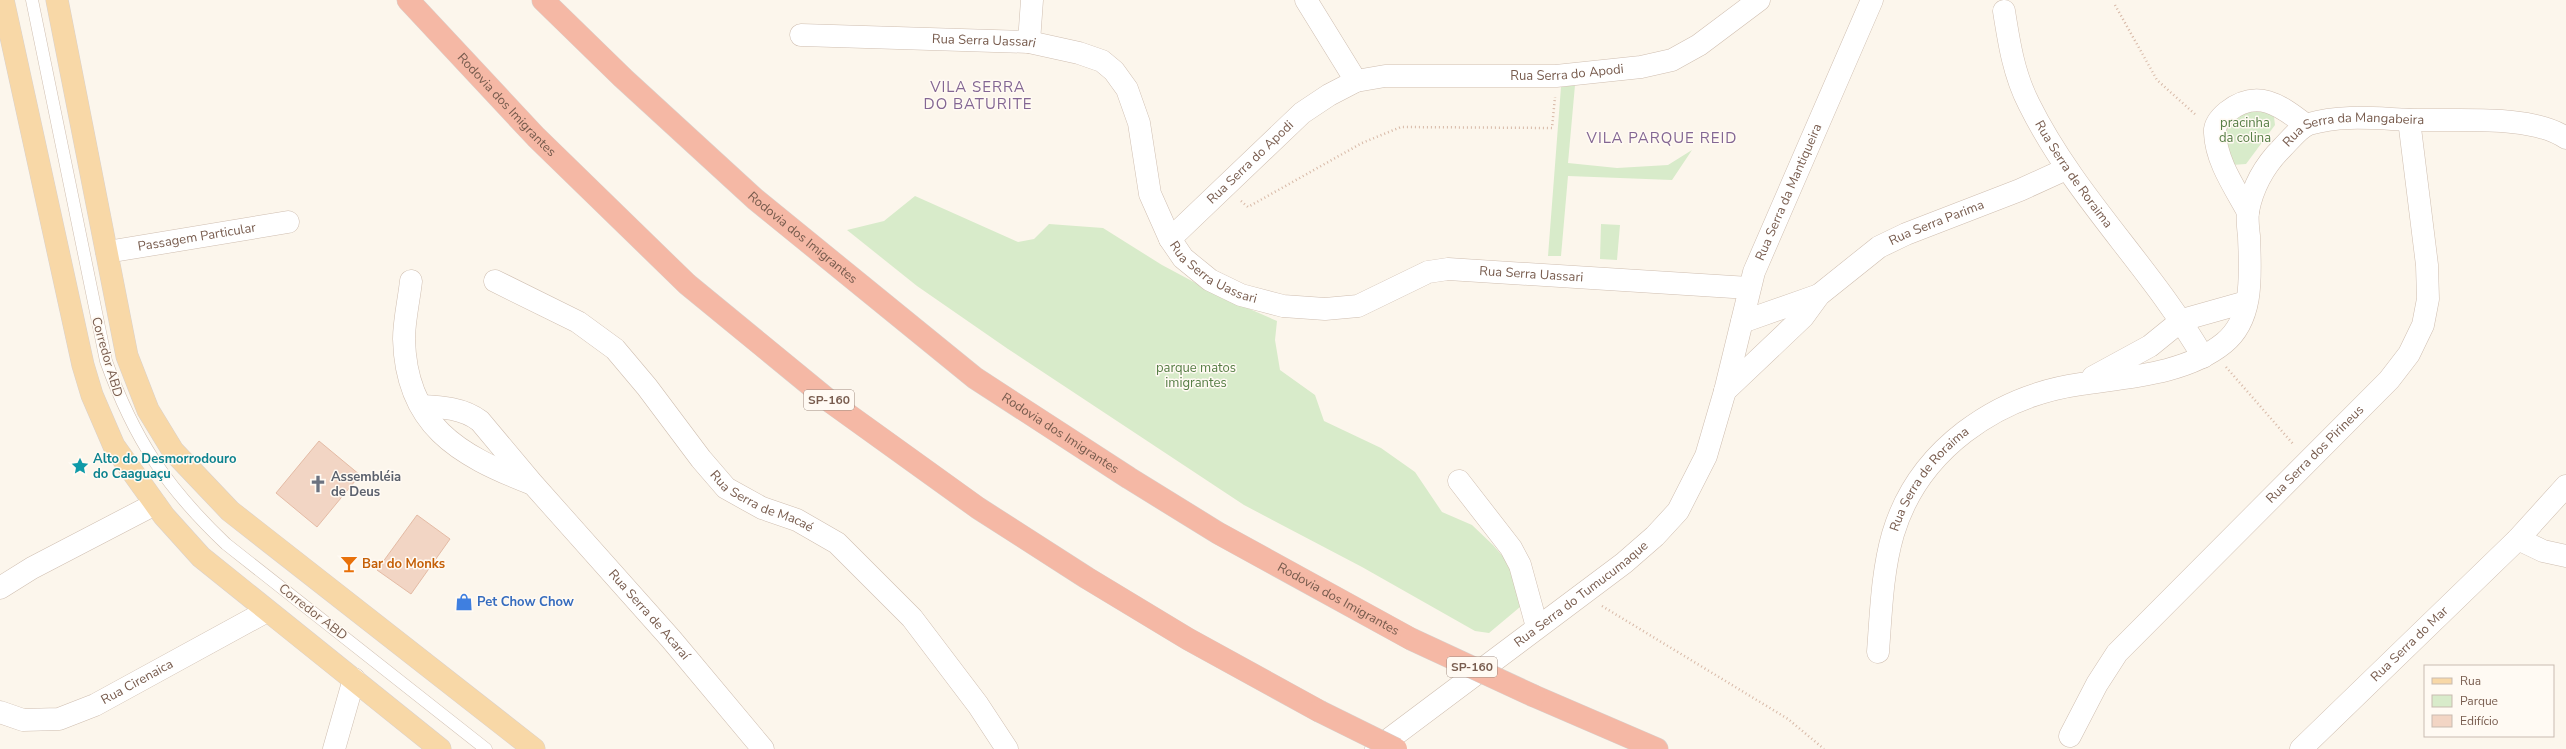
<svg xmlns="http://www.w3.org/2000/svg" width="2566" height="749" font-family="'Nunito Sans',sans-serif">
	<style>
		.green { fill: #d8ebca }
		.building { fill: #f2d5c4; stroke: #e4bba5 }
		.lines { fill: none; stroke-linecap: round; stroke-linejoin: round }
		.lane-casing { stroke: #cfbeb0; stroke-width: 13 }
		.street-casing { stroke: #cfbeb0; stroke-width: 23 }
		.primary-casing { stroke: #d9d1cd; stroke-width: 23 }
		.highway-casing { stroke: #d9d1cd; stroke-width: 23 }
		.path { stroke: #d7b8a6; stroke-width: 2.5; stroke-dasharray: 1 3; stroke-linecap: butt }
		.lane { stroke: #fff; stroke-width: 12 }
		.street { stroke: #fff; stroke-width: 22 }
		.primary { stroke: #f8d8a7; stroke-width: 22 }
		.highway { stroke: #f5b8a5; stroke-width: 22 }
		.highway-bridge-casing { stroke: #d9d1cd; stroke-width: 23; stroke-linecap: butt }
		.highway-bridge { stroke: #f5b8a5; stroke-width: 22 }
		.labels { text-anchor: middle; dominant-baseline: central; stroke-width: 3; stroke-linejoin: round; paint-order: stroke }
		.shield { fill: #fffaf3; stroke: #a08b80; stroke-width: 1 }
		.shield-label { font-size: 12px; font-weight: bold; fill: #785c4e }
		.street-label { font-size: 13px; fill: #785c4e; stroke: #fffaf3 }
		.park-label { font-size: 13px; fill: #577e46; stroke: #fffaf3 }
		.culture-label { font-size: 13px; font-weight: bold; fill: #0d838f; stroke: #fffaf3; text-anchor: start }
		.worship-label { font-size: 13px; font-weight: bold; fill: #5b616d; stroke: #fffaf3; text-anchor: start }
		.food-label { font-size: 13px; font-weight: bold; fill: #c56008; stroke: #fffaf3; text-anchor: start }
		.shop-label { font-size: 13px; font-weight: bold; fill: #366cbe; stroke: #fffaf3; text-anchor: start }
		.quarter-label { font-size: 15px; letter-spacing: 1px; fill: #836693; stroke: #fffaf3 }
	</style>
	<rect width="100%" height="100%" fill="#fcf6ec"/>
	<!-- green -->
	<g class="green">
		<path d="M1575,85L1568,163L1617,168L1668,165L1692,150L1672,180L1568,176L1561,256H1548L1561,87Z"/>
		<path d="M2273,109L2275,125L2246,164L2232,165L2221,132L2233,113Z"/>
		<path d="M915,196L1018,242L1034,239L1049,224L1103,228L1162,265L1220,296L1277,321L1275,340L1280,370L1315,395L1324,421L1381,448L1415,472L1442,512L1472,525L1493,545L1519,575L1518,597L1520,607L1489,633L1475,631L1362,567L1244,505L1008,349L917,286L847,230L884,221Z"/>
		<path d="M1601,224L1620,225L1617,260L1600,259Z"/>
	</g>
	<!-- building -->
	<g class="building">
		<path d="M319,441L360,475L317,527L276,493Z"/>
		<path d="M417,515L450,539L411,594L377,570Z"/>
	</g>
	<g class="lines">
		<!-- lane casing -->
		<g class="lane-casing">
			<path id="lane" d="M32,0L106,361C134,439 166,487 226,544L486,749"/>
		</g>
		<!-- street casing -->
		<g class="street-casing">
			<g id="street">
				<path d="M1306,0L1356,81"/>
				<path id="s1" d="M2004,11C2009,43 2014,75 2029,104C2075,197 2152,268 2203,357"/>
				<path id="s2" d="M801,35L1029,42L1079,53L1102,61L1114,71L1127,89L1139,123L1150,194L1170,239L1183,258L1210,280L1241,295L1283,306L1325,309L1358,306L1428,272L1448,269L1749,288"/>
				<path d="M1029,42L1032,0"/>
				<path d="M2248,212C2235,188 2216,161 2215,133C2214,125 2221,117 2227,112C2257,88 2280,105 2306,125"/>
				<path id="s3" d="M1170,239L1302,113L1329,95L1356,81L1385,76H1556L1641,67L1672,60L1699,45L1759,0"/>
				<path id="s4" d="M107,252L288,222"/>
				<path d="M411,281C409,300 404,320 404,339C406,425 458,455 530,483"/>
				<path id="s5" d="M495,281L578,322L615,349L647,387L701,459L726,488L762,508L797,520L837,543L912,618L978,705L1007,749"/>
				<path d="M1742,322L1819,295"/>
				<path d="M2093,377L2150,346L2182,320L2246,302"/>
				<path id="s6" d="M1725,391L1803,317L1819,295L1879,247L1906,234L2020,190L2066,169"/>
				<path id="s7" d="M421,406C442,407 463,408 480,421L532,483L671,639L763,749"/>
				<path d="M1459,481L1511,548L1520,565L1537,627"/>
				<path d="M2518,539L2543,551L2566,556"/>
				<path d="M0,588L32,568L155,504"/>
				<path id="s8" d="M1878,652C1881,613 1882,572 1893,534C1918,450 1996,396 2081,384C2128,377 2186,374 2224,343C2255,318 2250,272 2249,236C2248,228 2247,219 2248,211C2253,186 2265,165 2282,148C2290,140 2300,127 2309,124C2346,113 2386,120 2423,120C2463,121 2532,115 2566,138"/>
				<path id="s9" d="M0,712L23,720L59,719L95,705L267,611"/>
				<path id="s10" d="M2070,736L2097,684L2117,653L2389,380L2409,354L2423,325L2428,299L2427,265L2409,120"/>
				<path d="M334,749L354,679"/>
				<path id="s11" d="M1376,749L1624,563L1655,536L1678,511L1706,456L1725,391L1754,272L1872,0"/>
				<path id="s12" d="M2301,749L2518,539L2566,486"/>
			</g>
		</g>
		<!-- primary casing -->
		<g class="primary-casing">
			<g id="primary">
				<path d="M3,0L83,365L92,395L114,446L164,516L201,557L440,749"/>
				<path d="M57,0L127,356L148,410L173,451L230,511L534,749"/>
			</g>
		</g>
		<!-- highway casing -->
		<g class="highway-casing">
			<g id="highway">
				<path id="s13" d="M408,0L536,137L687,284L832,403L978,508L1087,578L1188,639L1319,711"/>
				<path id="s14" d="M543,0L623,78L755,199L975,378L1129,478L1218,533L1411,639"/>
				<path d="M1534,696L1657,749"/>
			</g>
		</g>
		<!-- path -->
		<g class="path">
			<path d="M2115,5L2157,80L2197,116"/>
			<path d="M1241,201L1248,207L1362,143L1401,127L1552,128L1555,97"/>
			<path d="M2226,367L2294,445"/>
			<path d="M1602,606L1788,719L1824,749"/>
		</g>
		<!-- lane -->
		<use href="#lane" class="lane"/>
		<!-- street -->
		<use href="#street" class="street"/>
		<!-- primary -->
		<use href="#primary" class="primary"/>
		<!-- highway -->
		<use href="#highway" class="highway"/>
		<!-- highway-bridge casing -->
		<g class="highway-bridge-casing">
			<g id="highway-bridge">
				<path d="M1411,639L1534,696"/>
				<path d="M1319,711L1396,749"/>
			</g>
		</g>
		<!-- highway-bridge -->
		<use href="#highway-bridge" class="highway-bridge"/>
	</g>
	<!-- icons -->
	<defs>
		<g id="sight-bare" transform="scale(1.38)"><path d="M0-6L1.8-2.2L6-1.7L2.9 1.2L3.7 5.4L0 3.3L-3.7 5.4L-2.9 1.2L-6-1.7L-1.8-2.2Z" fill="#0f9aa8" stroke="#fffaf3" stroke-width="2.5" paint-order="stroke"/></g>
		<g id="church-bare" transform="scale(1.38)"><path d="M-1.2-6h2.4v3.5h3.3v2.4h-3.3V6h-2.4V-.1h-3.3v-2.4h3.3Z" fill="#6b7280" stroke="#fffaf3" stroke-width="2.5" paint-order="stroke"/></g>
		<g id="bar-bare" transform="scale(1.38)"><path d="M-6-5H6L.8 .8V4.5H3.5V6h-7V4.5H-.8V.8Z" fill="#e8710a" stroke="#fffaf3" stroke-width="2.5" paint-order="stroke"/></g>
		<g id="shop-bare" transform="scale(1.38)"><path d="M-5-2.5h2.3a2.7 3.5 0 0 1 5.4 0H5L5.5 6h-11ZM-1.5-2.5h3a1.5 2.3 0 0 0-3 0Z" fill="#3f7fe0" stroke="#fffaf3" stroke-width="2.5" paint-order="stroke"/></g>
	</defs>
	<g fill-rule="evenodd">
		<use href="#sight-bare" x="80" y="466"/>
		<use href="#church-bare" x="318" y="484"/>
		<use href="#bar-bare" x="349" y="564"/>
		<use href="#shop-bare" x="464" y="602"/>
	</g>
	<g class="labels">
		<!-- shield labels -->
		<g class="shield">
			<rect x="804" y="390" width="50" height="20" rx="3"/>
			<rect x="1447" y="657" width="50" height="20" rx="3"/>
		</g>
		<g class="shield-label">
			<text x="829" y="400">SP-160</text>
			<text x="1472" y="667">SP-160</text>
		</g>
		<!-- street labels -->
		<g class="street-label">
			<text stroke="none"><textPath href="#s2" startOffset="183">Rua Serra Uassari</textPath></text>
			<text stroke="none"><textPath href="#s3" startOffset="457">Rua Serra do Apodi</textPath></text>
			<text stroke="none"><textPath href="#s13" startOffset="144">Rodovia dos Imigrantes</textPath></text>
			<text stroke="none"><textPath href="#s8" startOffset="814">Rua Serra da Mangabeira</textPath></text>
			<text stroke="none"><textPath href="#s3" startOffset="111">Rua Serra do Apodi</textPath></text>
			<text stroke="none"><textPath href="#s1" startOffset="180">Rua Serra de Roraima</textPath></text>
			<text stroke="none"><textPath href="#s11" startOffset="724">Rua Serra da Mantiqueira</textPath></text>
			<text stroke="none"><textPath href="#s6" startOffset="274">Rua Serra Parima</textPath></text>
			<text stroke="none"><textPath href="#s4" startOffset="91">Passagem Particular</textPath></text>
			<text stroke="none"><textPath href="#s14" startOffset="352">Rodovia dos Imigrantes</textPath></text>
			<text stroke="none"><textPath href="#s2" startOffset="555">Rua Serra Uassari</textPath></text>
			<text stroke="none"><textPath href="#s2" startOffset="891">Rua Serra Uassari</textPath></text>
			<text transform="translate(107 357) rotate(74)">Corredor ABD</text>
			<text stroke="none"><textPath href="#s14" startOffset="676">Rodovia dos Imigrantes</textPath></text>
			<text stroke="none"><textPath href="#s10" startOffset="376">Rua Serra dos Pirineus</textPath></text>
			<text stroke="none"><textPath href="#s8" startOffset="186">Rua Serra de Roraima</textPath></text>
			<text stroke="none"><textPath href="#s5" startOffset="354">Rua Serra de Macaé</textPath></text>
			<text stroke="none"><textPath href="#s11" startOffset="257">Rua Serra do Tumucumaque</textPath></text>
			<text stroke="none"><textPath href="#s14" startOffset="1000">Rodovia dos Imigrantes</textPath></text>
			<text transform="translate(313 612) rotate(38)">Corredor ABD</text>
			<text stroke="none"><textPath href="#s7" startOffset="319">Rua Serra de Acaraí</textPath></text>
			<text stroke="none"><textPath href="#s12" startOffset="151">Rua Serra do Mar</textPath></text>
			<text stroke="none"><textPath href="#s9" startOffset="147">Rua Cirenaica</textPath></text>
		</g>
		<!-- park labels -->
		<g class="park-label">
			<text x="2245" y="123">pracinha<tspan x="2245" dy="15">da colina</tspan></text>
			<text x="1196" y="368">parque matos<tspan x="1196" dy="15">imigrantes</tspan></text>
		</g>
		<!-- culture labels -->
		<g class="culture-label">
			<text x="93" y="459">Alto do Desmorrodouro<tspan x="93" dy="15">do Caaguaçu</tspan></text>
		</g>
		<!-- worship labels -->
		<g class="worship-label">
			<text x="331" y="477">Assembléia<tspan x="331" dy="15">de Deus</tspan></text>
		</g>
		<!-- food labels -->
		<g class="food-label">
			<text x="362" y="564">Bar do Monks</text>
		</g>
		<!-- shop labels -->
		<g class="shop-label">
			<text x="477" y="602">Pet Chow Chow</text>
		</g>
		<!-- quarter labels -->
		<g class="quarter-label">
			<text x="978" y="87">VILA SERRA<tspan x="978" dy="17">DO BATURITE</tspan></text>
			<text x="1662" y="138">VILA PARQUE REID</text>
		</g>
	</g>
	<!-- legend -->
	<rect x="2424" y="665" width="130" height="72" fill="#fffaf3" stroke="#c9bbb1"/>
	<rect x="2432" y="678" width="20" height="6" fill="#f8d8a7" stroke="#c9bbb1"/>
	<text x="2460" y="685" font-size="12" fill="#785c4e">Rua</text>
	<rect x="2432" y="695" width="20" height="12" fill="#d8ebca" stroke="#c9bbb1"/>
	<text x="2460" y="705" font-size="12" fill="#785c4e">Parque</text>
	<rect x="2432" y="715" width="20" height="12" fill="#f2d5c4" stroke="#c9bbb1"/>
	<text x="2460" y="725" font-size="12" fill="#785c4e">Edifício</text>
</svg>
